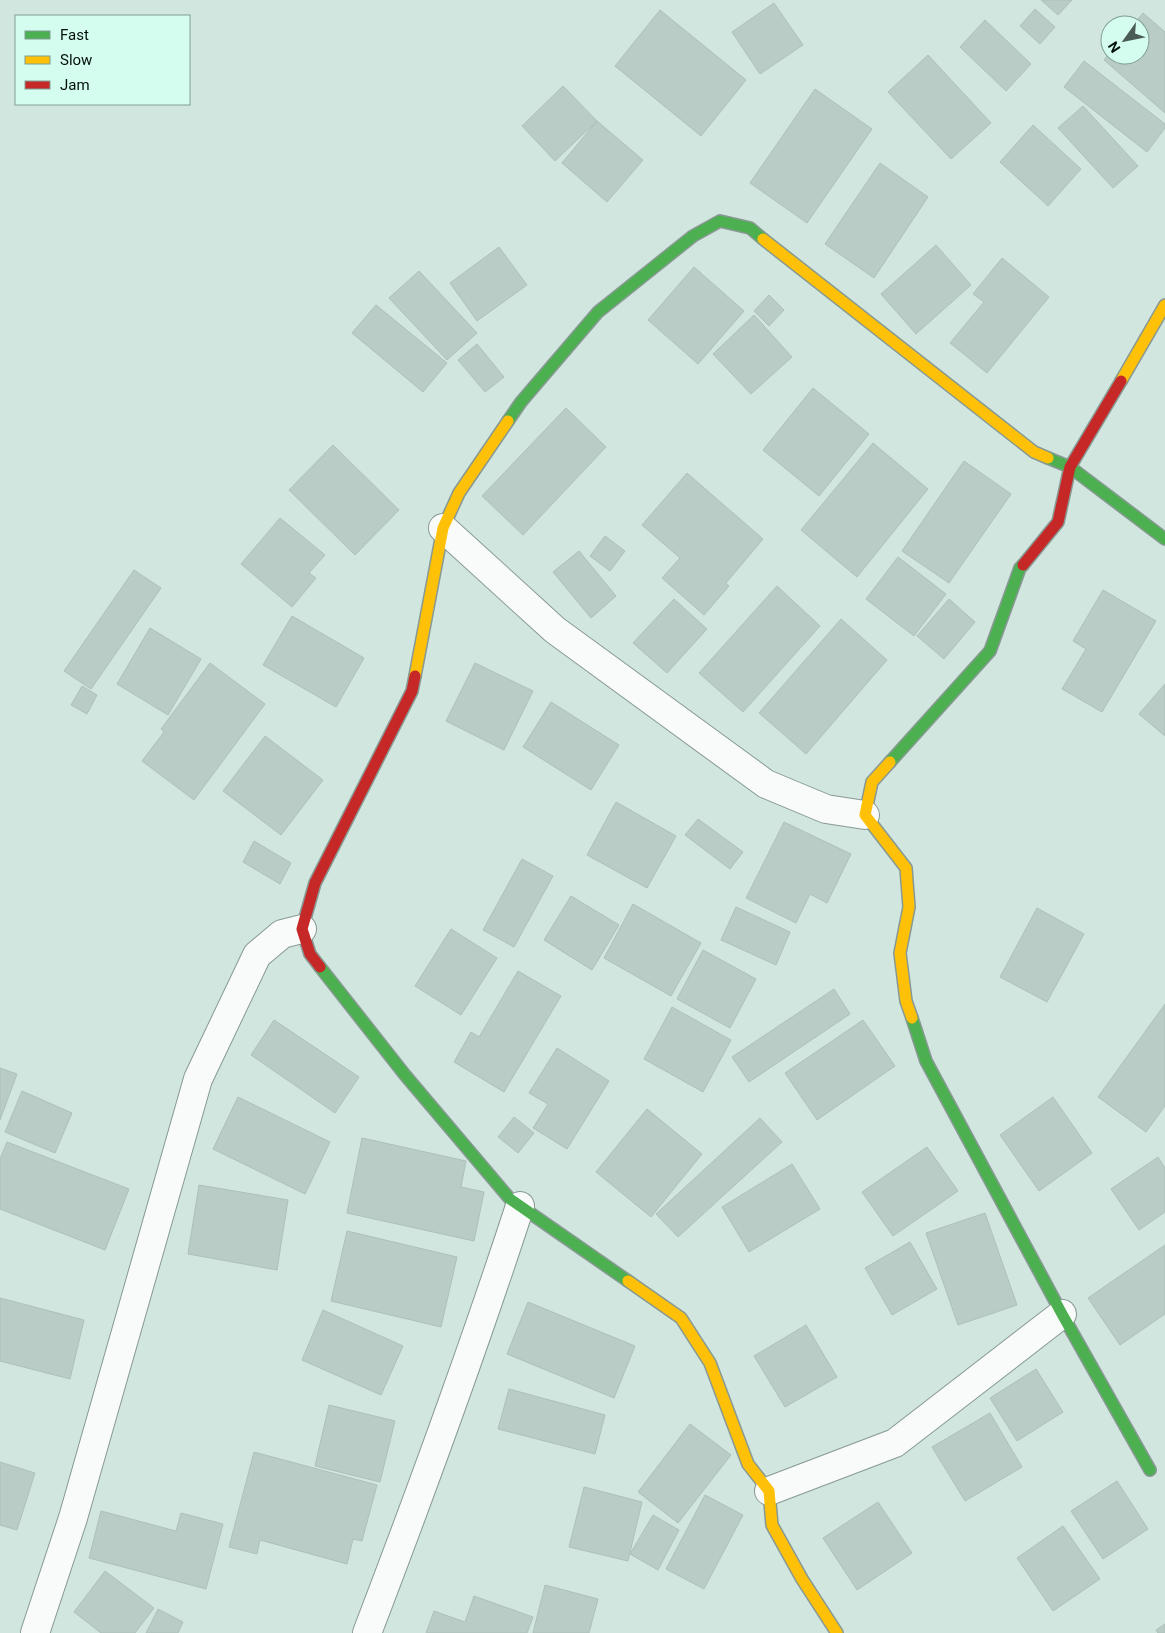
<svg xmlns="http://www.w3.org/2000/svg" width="1165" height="1633" font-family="Roboto,sans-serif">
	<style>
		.building { fill: #baccc6; stroke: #aec0ba }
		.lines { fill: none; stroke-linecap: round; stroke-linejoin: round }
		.street-casing { stroke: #889993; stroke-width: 30 }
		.fast-casing { stroke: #889993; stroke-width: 14 }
		.slow-casing { stroke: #889993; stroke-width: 14 }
		.jam-casing { stroke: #889993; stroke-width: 14 }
		.street { stroke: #f8fbfa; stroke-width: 28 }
		.fast { stroke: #4caf50; stroke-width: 11 }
		.slow { stroke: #ffc107; stroke-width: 11 }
		.jam { stroke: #c62828; stroke-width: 11 }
	</style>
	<rect width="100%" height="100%" fill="#d0e6de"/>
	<!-- building -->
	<g class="building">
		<path d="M1041,0H1072L1058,15Z"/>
		<path d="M774,3L803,45L760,74L732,32Z"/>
		<path d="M1035,9L1055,27L1040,44L1020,26Z"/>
		<path d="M660,10L746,80L701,136L615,66Z"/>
		<path d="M1143,13L1165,32V113L1104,60L1110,52V55H1140V25H1133Z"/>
		<path d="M985,20L1031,64L1006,91L960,47Z"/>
		<path d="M928,55L991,123L951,159L888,92Z"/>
		<path d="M1084,61L1165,124V128L1147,152L1064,87Z"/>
		<path d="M563,86L597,121L555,161L522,126Z"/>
		<path d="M815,89L872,129L807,223L750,183Z"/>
		<path d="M1083,106L1138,166L1113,188L1058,128Z"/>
		<path d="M597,121L643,160L607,202L562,163Z"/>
		<path d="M1033,125L1081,169L1048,206L1000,162Z"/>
		<path d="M880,163L928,197L874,278L825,244Z"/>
		<path d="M936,245L971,285L916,334L881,294Z"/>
		<path d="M499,247L527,285L477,321L450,283Z"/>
		<path d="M1002,258L1049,297L987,373L950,343L984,302L973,294Z"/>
		<path d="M694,267L744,311L698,364L648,320Z"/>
		<path d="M419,271L477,333L447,360L389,298Z"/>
		<path d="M769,295L784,310L769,326L754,311Z"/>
		<path d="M376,305L447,363L423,392L352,333Z"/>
		<path d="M754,315L792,357L751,394L713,354Z"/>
		<path d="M477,344L504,377L485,392L458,360Z"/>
		<path d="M813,388L869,434L819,496L763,450Z"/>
		<path d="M566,408L606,447L523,535L482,496Z"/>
		<path d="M873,443L928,489L857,577L801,530Z"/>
		<path d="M333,445L399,510L355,555L289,490Z"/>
		<path d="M964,461L1011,494L949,583L902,551Z"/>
		<path d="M687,473L763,539L726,583L729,586L704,615L662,578L680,558L642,525Z"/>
		<path d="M280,518L325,555L309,573L316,578L292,607L241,564Z"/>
		<path d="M605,536L625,551L610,571L590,556Z"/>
		<path d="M579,551L616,596L591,618L553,572Z"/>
		<path d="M898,557L946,594L914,636L866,599Z"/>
		<path d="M134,570L161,588L91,689L64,671Z"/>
		<path d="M777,586L820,626L743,712L699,673Z"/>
		<path d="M1103,590L1156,621L1102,712L1062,689L1086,649L1073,641Z"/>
		<path d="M674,599L707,629L667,673L633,643Z"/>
		<path d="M949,599L975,622L944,659L917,636Z"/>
		<path d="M292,616L364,658L336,707L263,665Z"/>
		<path d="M841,619L887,660L806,754L759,713Z"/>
		<path d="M150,628L201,659L168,715L117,684Z"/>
		<path d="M210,663L265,704L194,800L142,761L164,732L161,729Z"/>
		<path d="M475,663L533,691L504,750L446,721Z"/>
		<path d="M1165,684V736L1139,714Z"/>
		<path d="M82,686L97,695L87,714L71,705Z"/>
		<path d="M551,702L619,745L591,790L523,747Z"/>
		<path d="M265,736L323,780L281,835L223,791Z"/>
		<path d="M616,802L676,836L647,888L587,855Z"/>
		<path d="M698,819L743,852L730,869L685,835Z"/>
		<path d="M784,822L851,854L827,903L810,894L796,923L746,898Z"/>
		<path d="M254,841L291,863L280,884L243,862Z"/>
		<path d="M522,859L553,876L514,947L483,930Z"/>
		<path d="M571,896L619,925L592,970L544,940Z"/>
		<path d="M633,904L701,943L671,996L604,958Z"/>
		<path d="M736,907L790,932L776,965L721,940Z"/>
		<path d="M1037,908L1084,934L1047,1002L1000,977Z"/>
		<path d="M451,929L497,958L461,1015L415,986Z"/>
		<path d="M703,950L756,979L730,1028L677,999Z"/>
		<path d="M518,971L561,996L504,1092L454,1062L471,1032L479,1037Z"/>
		<path d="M834,989L850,1014L749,1082L732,1057Z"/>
		<path d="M1165,1004V1106L1146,1132L1098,1097Z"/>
		<path d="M672,1007L731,1040L703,1092L644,1059Z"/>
		<path d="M274,1020L359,1077L335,1113L251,1055Z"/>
		<path d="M863,1020L895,1066L817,1120L785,1073Z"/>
		<path d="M557,1048L609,1081L567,1149L533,1128L548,1104L529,1093Z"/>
		<path d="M0,1068L17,1074L0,1120Z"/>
		<path d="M22,1091L72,1113L55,1153L5,1132Z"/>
		<path d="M238,1097L330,1142L305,1194L213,1149Z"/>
		<path d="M1053,1097L1092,1153L1039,1191L1000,1135Z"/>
		<path d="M647,1109L702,1154L651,1217L596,1172Z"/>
		<path d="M514,1117L534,1133L518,1153L498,1137Z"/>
		<path d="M760,1118L782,1142L678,1237L656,1214Z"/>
		<path d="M362,1138L466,1161L461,1187L484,1192L474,1241L347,1213Z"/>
		<path d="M7,1142L129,1189L105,1250L0,1209V1159Z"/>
		<path d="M927,1147L958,1191L893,1236L862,1192Z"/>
		<path d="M1158,1157L1165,1168V1212L1139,1230L1111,1189Z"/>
		<path d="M792,1164L820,1209L749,1252L722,1207Z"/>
		<path d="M199,1185L288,1200L277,1270L188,1254Z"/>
		<path d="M985,1213L1017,1305L958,1325L926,1233Z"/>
		<path d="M347,1231L457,1257L441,1327L331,1301Z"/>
		<path d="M910,1242L937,1289L892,1315L865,1268Z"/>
		<path d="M1165,1245V1314L1120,1345L1088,1298Z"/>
		<path d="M0,1298L84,1320L70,1379L0,1361Z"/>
		<path d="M528,1302L635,1346L614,1398L507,1354Z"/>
		<path d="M323,1310L403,1346L381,1395L302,1360Z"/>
		<path d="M806,1325L837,1377L785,1407L754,1356Z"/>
		<path d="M1036,1369L1063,1412L1017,1441L990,1398Z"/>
		<path d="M509,1389L605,1415L595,1454L498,1429Z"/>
		<path d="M329,1405L395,1421L380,1482L315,1466Z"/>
		<path d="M990,1413L1022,1467L965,1501L932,1447Z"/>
		<path d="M690,1424L731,1455L678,1523L638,1492Z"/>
		<path d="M254,1452L377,1485L362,1541L353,1539L347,1564L260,1540L257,1554L229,1547Z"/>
		<path d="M0,1462L35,1473L17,1530L0,1525Z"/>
		<path d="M1117,1481L1148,1529L1103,1559L1071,1511Z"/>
		<path d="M584,1487L642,1502L628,1561L569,1547Z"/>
		<path d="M705,1495L743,1515L704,1589L666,1569Z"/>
		<path d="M878,1502L912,1553L857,1590L823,1538Z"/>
		<path d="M101,1511L176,1531L181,1513L223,1524L206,1589L89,1558Z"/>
		<path d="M653,1515L679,1530L658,1570L630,1554Z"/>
		<path d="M1063,1526L1100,1579L1053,1611L1017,1558Z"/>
		<path d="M105,1571L154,1608L135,1633H101L74,1612Z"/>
		<path d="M545,1585L598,1599L589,1633H533Z"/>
		<path d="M474,1596L533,1617L527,1633H426L434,1611L465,1622Z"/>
		<path d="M158,1609L183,1622L178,1633H146Z"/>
		<path d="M1165,1624V1633H1158L1156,1630Z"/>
	</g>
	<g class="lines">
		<!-- street casing -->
		<g class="street-casing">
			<g id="street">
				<path d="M443,528L555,630L766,784L826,809L865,815"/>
				<path d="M769,1491L895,1443L1062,1314"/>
				<path d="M35,1633L73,1518L198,1079L257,955L282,934L302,929"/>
				<path d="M367,1633C421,1492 473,1350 520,1206"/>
			</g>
		</g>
		<!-- fast casing -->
		<g class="fast-casing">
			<g id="fast">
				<path d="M508,421L521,402L598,312L693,236L720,221L750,228L763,239"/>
				<path d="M1048,458L1070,467L1165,539"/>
				<path d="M890,762L990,651L1020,568L1023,565"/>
				<path d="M320,967L405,1075L510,1199L628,1281"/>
				<path d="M912,1018L926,1061L1062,1314L1150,1470"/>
			</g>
		</g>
		<!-- slow casing -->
		<g class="slow-casing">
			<g id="slow">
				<path d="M763,239L1034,452L1048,458"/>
				<path d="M1121,381L1165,305"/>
				<path d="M415,676L443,528L459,493L508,421"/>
				<path d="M890,762L872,782L865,815L906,868L909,907L900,953L906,1001L912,1018"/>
				<path d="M628,1281L681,1318L710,1363L748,1464L769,1491L772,1525L802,1579L837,1633"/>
			</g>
		</g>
		<!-- jam casing -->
		<g class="jam-casing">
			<g id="jam">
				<path d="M1023,565L1058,522L1070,467L1121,381"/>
				<path d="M320,967L310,954L302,929L315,883L412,691L415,676"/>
			</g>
		</g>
		<!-- street -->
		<use href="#street" class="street"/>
		<!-- fast -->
		<use href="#fast" class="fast"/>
		<!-- slow -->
		<use href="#slow" class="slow"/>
		<!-- jam -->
		<use href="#jam" class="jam"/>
	</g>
	<!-- legend -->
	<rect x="15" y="15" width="175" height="90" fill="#d4fdef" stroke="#809e94"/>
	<rect x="25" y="31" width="25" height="8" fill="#4caf50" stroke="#809e94"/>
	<text x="60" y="40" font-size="15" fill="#03100c">Fast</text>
	<rect x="25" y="56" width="25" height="8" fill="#ffc107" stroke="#809e94"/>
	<text x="60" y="65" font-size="15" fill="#03100c">Slow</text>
	<rect x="25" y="81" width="25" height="8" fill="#c62828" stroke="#809e94"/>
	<text x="60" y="90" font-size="15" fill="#03100c">Jam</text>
	<!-- north arrow -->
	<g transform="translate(1125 40) rotate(237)"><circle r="24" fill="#d4fdef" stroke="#809e94"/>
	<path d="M0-4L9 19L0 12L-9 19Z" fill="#4b5b56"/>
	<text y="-8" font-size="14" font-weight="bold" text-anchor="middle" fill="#03100c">N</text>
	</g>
</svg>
